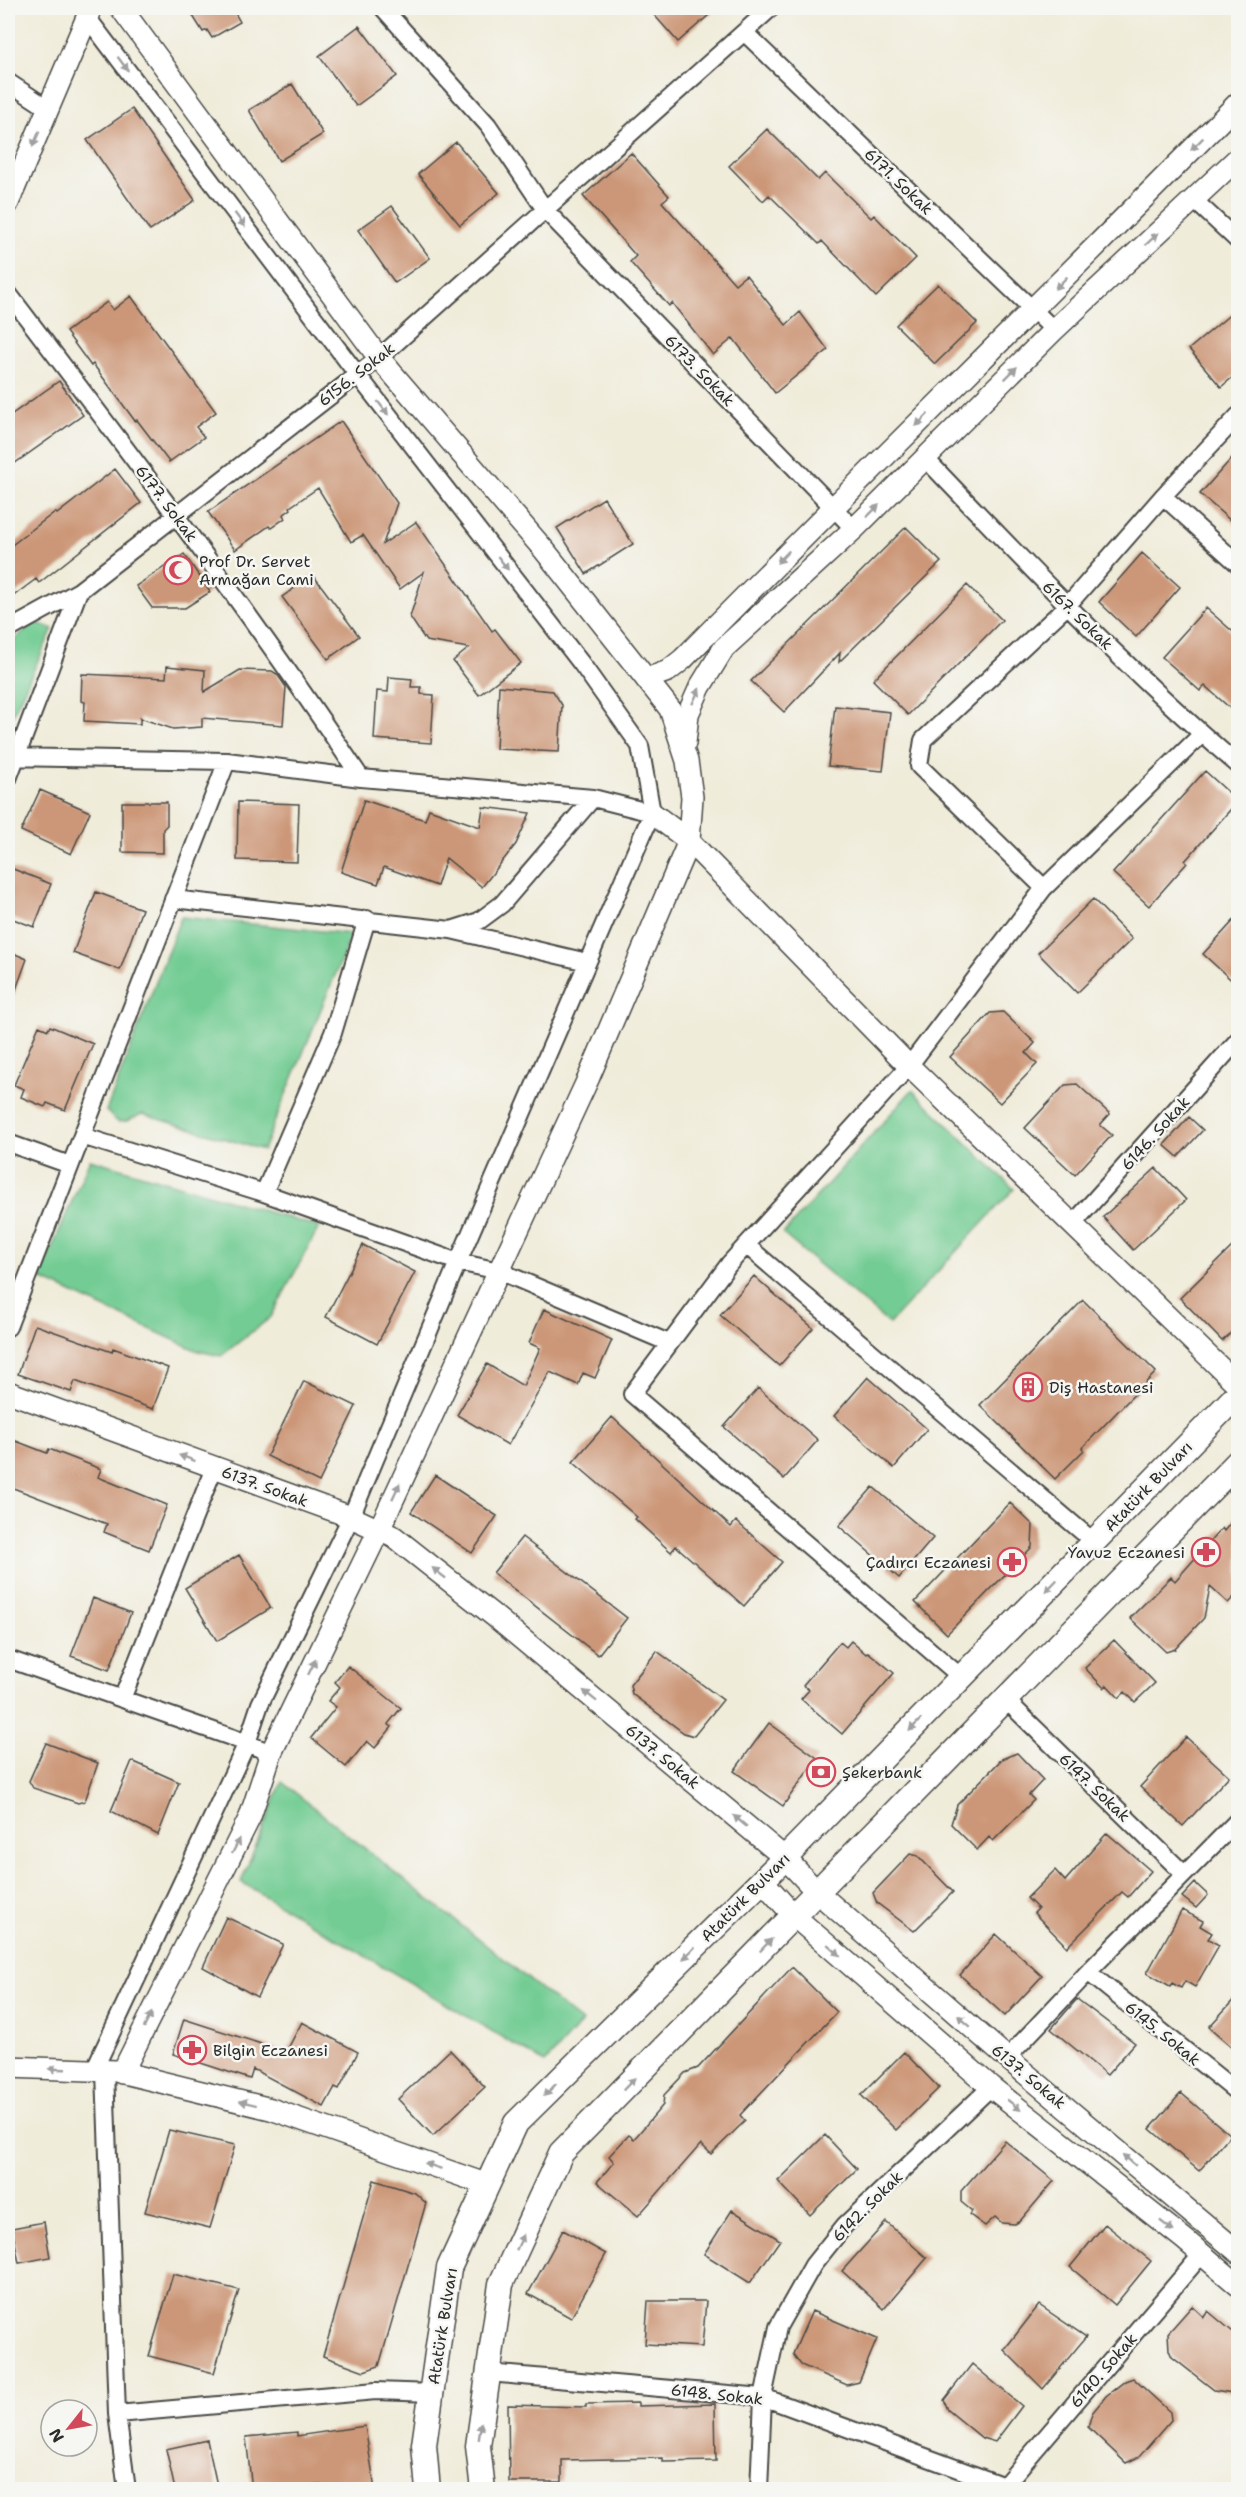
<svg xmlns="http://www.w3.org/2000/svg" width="1246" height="2497" font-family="'Shantell Sans',sans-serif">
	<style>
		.green { fill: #72cc93; stroke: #4e7c5f; stroke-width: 1.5 }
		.building { fill: #cc9778 }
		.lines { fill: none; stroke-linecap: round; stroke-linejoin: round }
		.minor-casing { stroke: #494845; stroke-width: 20 }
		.tertiary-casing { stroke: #494845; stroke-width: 24 }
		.secondary-casing { stroke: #494845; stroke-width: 27 }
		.minor { stroke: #fff; stroke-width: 16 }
		.tertiary { stroke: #fff; stroke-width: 21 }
		.secondary { stroke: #fff; stroke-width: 24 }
		.oneway { fill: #a0a0a0 }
		.labels { text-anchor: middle; stroke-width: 5; stroke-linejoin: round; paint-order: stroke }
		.street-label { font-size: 16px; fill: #2b2b2b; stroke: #f6f6f2 }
		.poi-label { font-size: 16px; fill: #2b2b2b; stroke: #f6f6f2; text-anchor: start }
	</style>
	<rect width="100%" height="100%" fill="#f6f6f2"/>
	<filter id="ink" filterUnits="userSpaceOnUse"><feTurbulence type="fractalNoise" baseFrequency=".0167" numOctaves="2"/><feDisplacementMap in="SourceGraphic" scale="12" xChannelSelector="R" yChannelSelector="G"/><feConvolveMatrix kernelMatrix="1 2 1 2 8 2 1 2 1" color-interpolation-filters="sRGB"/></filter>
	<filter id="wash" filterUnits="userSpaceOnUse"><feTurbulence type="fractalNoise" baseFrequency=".008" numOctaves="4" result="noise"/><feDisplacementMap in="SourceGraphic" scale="24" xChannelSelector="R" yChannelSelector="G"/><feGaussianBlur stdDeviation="1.35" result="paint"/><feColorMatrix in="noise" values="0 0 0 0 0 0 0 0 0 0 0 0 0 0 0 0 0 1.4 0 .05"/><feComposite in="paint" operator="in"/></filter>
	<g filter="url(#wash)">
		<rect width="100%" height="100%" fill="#f0ecda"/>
		<path class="green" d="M35,622L53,629L13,714L8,718V645Z
			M181,917L352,934L263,1150L142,1114L127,1121L118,1122L106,1111Z
			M912,1090L1014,1189L889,1324L783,1234Z
			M90,1159L319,1227L271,1317L221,1356L198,1351L39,1278Z
			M282,1782L582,2022L545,2063L241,1882Z"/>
		<g id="blocks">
			<path class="building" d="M188,8H232L240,22L212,38L207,30L203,32Z
				M648,8H717L678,42Z
				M359,26L397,76L356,106L319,56Z
				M292,84L323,134L279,161L249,110Z
				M132,109L195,200L150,231L87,140Z
				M767,129L818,180L825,173L871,218L874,215L916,258L876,297L822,241L819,244L769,195L763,201L729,166Z
				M456,142L499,193L460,225L418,174Z
				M631,153L669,196L662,202L735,284L746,275L786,325L800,312L828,350L775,393L733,338L713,355L672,303L669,306L630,262L636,256L583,196Z
				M392,206L430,258L395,283L358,230Z
				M938,284L977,323L935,364L896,325Z
				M131,296L216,412L196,427L204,437L169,462L137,420L135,421L93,364L91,366L66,332L107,302L113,310Z
				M1239,307V372L1221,387L1189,349Z
				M59,381L83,415L8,468V417Z
				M341,421L397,503L383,544L416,522L492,631L495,629L521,663L479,695L453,661L469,648L426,641L410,617L424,572L400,589L363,535L351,542L318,488L290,507L291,509L283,515L285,518L271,528L269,526L235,550L208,512Z
				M1239,450V528L1200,494Z
				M115,469L141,503L39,583L36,579L8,600V548L55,512L57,514Z
				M604,498L633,544L586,574L557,528Z
				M906,527L941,562L839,662L840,653L784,712L751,681Z
				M1142,553L1180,587L1136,637L1099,602Z
				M184,554L210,592L185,608H152L136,586Z
				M313,575L359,636L328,659L282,597Z
				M967,585L1002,620L908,715L873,680Z
				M1206,608L1239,637V716L1205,686L1200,691L1162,657Z
				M167,666L205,670L204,692L240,670L272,671L277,674L286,687L283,725L202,718V727L173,729L140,718V724L84,721L85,702L81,701L82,674L166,678Z
				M389,677L412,679L411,687H421V694L434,695L431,743L374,739L377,691L388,692Z
				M499,686L553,691L562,705L559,752L496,749Z
				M835,706L890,712L883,771L828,766Z
				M1205,771L1238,801L1185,861L1187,863L1149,906L1113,873Z
				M40,790L90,812L71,854L21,831Z
				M364,800L425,820L429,809L480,827L483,807L530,813L516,844L482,887L446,858L437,886L384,867L378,884L341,872Z
				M122,802H167V825L163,829V853L122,852Z
				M238,802L299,804L297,862L237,860Z
				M8,867L51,884L34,927L8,917Z
				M96,892L142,909L120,970L73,953Z
				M1093,899L1132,939L1077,993L1038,953Z
				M1239,915V987L1203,954Z
				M8,951L27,959L10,1006H8Z
				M1003,1012L1035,1043L1026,1053L1037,1064L1000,1103L950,1057L990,1013Z
				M39,1026L48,1030L50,1026L93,1044L65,1110L47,1103L45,1107L21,1097L24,1089L14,1085Z
				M1077,1084L1110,1114L1100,1125L1112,1135L1075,1175L1025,1128L1065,1085Z
				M1189,1117L1203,1130L1178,1157L1164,1145Z
				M1156,1168L1186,1200L1133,1250L1103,1217Z
				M1239,1240V1326L1222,1341L1180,1298Z
				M363,1245L415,1272L377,1344L326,1317Z
				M754,1276L813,1328L779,1366L720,1315Z
				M1083,1300L1156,1372L1082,1448L1084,1450L1055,1479L980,1405Z
				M544,1309L612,1340L595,1378L583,1373L578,1385L550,1372L508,1445L457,1415L487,1364L523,1386L540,1348L529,1343Z
				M35,1325L112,1352L113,1348L168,1368L153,1409L75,1381L71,1392L18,1374Z
				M868,1377L927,1429L894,1468L834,1416Z
				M304,1381L356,1406L319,1482L267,1456Z
				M758,1388L818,1440L784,1479L724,1427Z
				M612,1417L731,1527L736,1521L782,1562L744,1606L676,1546L671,1552L660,1542L635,1519L637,1517L573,1462Z
				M8,1438L47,1453L49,1449L101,1469L98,1477L167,1505L149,1550L104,1532L107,1524L8,1486Z
				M435,1475L497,1516L472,1553L411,1512Z
				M873,1487L933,1538L899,1578L839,1526Z
				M1010,1503L1033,1525L1032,1547L947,1634L915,1602Z
				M1239,1513V1592L1228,1603L1210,1587L1204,1618L1175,1649L1166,1652L1130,1618L1171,1577L1175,1581L1222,1528L1224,1531Z
				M522,1537L627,1618L598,1655L493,1573Z
				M239,1555L271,1608L217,1641L185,1588Z
				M93,1598L131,1613L109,1670L71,1656Z
				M1114,1640L1155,1683L1135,1702L1125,1692L1119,1698L1107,1685L1104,1688L1085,1668Z
				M851,1641L866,1654L868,1652L894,1673L842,1734L801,1699L809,1690L803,1685L840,1642L846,1647Z
				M657,1651L723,1700L694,1736L684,1733L632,1694L630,1685Z
				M348,1666L401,1708L388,1724L392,1727L375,1748L367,1741L346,1767L311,1738L336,1707L328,1701L340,1687L335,1682Z
				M769,1723L817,1758L783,1806L734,1771Z
				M1186,1737L1229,1776L1183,1826L1140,1787Z
				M46,1743L98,1763L85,1801L78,1803L33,1788L29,1781Z
				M1017,1753L1043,1780L1029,1795L1034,1800L993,1841L989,1837L977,1850L951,1824L957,1805L1002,1759Z
				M132,1761L179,1782L158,1835L111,1811Z
				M1107,1833L1151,1871L1128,1897L1122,1892L1067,1947L1034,1913L1038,1909L1027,1898L1055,1870L1065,1881Z
				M910,1854L918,1856L953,1892L914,1931L877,1903L873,1893Z
				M1195,1883L1208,1895L1196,1908L1182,1897Z
				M1182,1910L1203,1921L1200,1926L1212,1933L1208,1939L1219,1945L1195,1987L1185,1981L1181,1988L1172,1983L1170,1986L1147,1973Z
				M226,1917L283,1944L257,1997L203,1967Z
				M996,1934L1042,1976L1005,2016L960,1975Z
				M792,1967L837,2012L740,2115L745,2121L711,2154L701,2144L638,2216L597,2182L614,2162L609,2156L629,2135L634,2139L663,2105L664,2095L685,2073L698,2068Z
				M1239,1994V2053L1209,2027Z
				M1077,1999L1135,2043L1107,2075L1051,2029Z
				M184,2019L286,2052L302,2022L358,2052L339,2089L335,2087L324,2107L253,2069L250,2079L173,2054Z
				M450,2050L485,2087L433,2136L398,2099Z
				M904,2052L939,2088L896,2130L861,2095Z
				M1181,2093L1230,2135L1199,2171L1150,2129Z
				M169,2130L235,2145L210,2228L145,2212Z
				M825,2135L857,2169L810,2215L778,2181Z
				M1005,2141L1054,2181L1020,2221L1015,2224L1002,2223L995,2217L985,2226L970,2215L972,2211L961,2202V2191Z
				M374,2180L415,2193L426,2203L379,2366L364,2371L323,2356Z
				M732,2210L780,2240L750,2283L704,2254Z
				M44,2222L50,2257L19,2263L12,2228Z
				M886,2222L927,2258L884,2309L842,2271Z
				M1105,2224L1151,2261L1115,2305L1070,2267Z
				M563,2230L606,2254L571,2318L528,2294Z
				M173,2274L239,2290L214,2373L149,2356Z
				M648,2301H706L702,2347L645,2344Z
				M1039,2305L1086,2337L1043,2389L1004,2350Z
				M1192,2306L1204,2317L1208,2311L1239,2337V2394L1214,2390L1172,2357L1169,2350L1168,2333Z
				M812,2311L877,2339L859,2382L847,2385L801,2365L793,2354Z
				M972,2364L1022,2406L995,2442L982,2438L948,2410L944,2400Z
				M1133,2378L1170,2412L1171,2420L1139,2457L1126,2463L1088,2427L1092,2413L1106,2396L1125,2381Z
				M638,2403V2406L715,2404L716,2461L663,2462V2458L562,2460V2482H509L508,2405L586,2407V2404Z
				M365,2426L375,2490H321V2485L252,2490L246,2437L297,2432V2436Z
				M207,2440L218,2490H175L166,2449Z"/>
		</g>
	</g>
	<g filter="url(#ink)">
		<use href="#blocks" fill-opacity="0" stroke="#494845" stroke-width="1.5"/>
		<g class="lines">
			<g class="minor-casing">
				<path id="minor" d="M383,8L488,125L546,211L854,529
					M87,17L357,374L581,663L640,746L652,813L458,1262L351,1517L260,1704L247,1743L94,2070
					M744,32L1054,330
					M8,82L49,109
					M1194,200L1238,241
					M8,293C129,452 250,611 361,778
					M925,458C1026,564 1127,670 1238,765
					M1163,496L1238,564
					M8,630L79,591
					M8,757L227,761L361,778L593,798L652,813
					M8,779L79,591L379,358L771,8
					M1044,888L919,766L923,740L1067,606L1163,496L1238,416
					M173,899L451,930L479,921L502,904L593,798
					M451,930L587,962
					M82,1136L264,1193L458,1262L499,1271L669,1343
					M8,1143L70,1165
					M264,1193L333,1033L367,919
					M1072,1225L1238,1040
					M746,1245L1094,1542
					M8,1327L227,761
					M8,1659L231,1737L271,1753
					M961,1677L632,1394L729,1264L909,1066L1044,888L1202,734
					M122,1699L214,1468
					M1006,1700L1184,1874
					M1088,1972L1238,2093
					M1007,2058L1088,1972L1238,1820
					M105,2071L117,2414
					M488,2373L763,2397L1004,2486
					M1004,2486L1202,2254
					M127,2490L117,2414L376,2391L432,2393
					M759,2490L763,2397L778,2327L813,2265L845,2225L991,2087"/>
			</g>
			<g class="tertiary-casing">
				<path id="tertiary" d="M121,8L379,358L545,551L670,709L687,761L692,797L689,841L589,1077L379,1530L271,1753L250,1817L122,2073
					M8,203L91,8
					M646,679L668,671L683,659C867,472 1055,289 1238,103
					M685,743L688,714L700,687L724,648L854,529L1054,330L1238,158
					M652,813L689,841L909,1066L1238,1385
					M8,1392L351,1517L394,1537L493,1615L785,1858L817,1892L1007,2058L1238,2252
					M762,1880L794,1916L991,2087L1184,2239L1238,2285
					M8,2067L116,2071L271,2109L488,2185"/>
			</g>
			<g class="secondary-casing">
				<path id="secondary" d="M428,2490L424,2445L449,2268L516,2123L785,1858L1238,1394
					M483,2490L478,2446L501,2284L561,2153L1238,1462"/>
			</g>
			<use href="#minor" class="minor"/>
			<use href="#tertiary" class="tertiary"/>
			<use href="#secondary" class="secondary"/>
		</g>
		<defs><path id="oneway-solid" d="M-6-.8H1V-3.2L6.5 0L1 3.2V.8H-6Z" transform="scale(1.5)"/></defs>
		<g class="oneway">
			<use href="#oneway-solid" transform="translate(123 64) rotate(53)"/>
			<use href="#oneway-solid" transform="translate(36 139) rotate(114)"/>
			<use href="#oneway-solid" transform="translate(1197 144) rotate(135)"/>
			<use href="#oneway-solid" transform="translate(240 220) rotate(53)"/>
			<use href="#oneway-solid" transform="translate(1152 239) rotate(-43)"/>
			<use href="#oneway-solid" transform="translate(1061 283) rotate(135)"/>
			<use href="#oneway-solid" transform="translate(1011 373) rotate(-45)"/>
			<use href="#oneway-solid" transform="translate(383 408) rotate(52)"/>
			<use href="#oneway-solid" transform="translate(922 420) rotate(135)"/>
			<use href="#oneway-solid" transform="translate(873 511) rotate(-45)"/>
			<use href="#oneway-solid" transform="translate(783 557) rotate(134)"/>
			<use href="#oneway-solid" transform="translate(503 563) rotate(52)"/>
			<use href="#oneway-solid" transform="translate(696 696) rotate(-65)"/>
			<use href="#oneway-solid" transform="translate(187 1458) rotate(-160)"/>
			<use href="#oneway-solid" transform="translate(396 1491) rotate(-65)"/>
			<use href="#oneway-solid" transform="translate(439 1573) rotate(-142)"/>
			<use href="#oneway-solid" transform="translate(1051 1586) rotate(134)"/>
			<use href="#oneway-solid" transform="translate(312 1667) rotate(-64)"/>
			<use href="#oneway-solid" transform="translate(590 1696) rotate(-141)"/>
			<use href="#oneway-solid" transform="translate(915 1725) rotate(134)"/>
			<use href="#oneway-solid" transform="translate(740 1821) rotate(-140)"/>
			<use href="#oneway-solid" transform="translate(236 1846) rotate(-63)"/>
			<use href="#oneway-solid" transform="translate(766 1945) rotate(-46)"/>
			<use href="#oneway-solid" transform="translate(834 1950) rotate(41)"/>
			<use href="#oneway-solid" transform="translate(689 1953) rotate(135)"/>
			<use href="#oneway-solid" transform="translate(148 2020) rotate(-63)"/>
			<use href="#oneway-solid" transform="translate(964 2021) rotate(-139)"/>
			<use href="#oneway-solid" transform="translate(57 2069) rotate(-178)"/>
			<use href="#oneway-solid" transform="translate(629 2084) rotate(-46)"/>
			<use href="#oneway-solid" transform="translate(550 2090) rotate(135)"/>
			<use href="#oneway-solid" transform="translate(248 2103) rotate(-166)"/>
			<use href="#oneway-solid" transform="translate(1014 2105) rotate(38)"/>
			<use href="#oneway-solid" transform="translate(1129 2160) rotate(-140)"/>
			<use href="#oneway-solid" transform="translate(433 2166) rotate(-161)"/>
			<use href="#oneway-solid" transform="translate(1167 2226) rotate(38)"/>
			<use href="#oneway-solid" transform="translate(520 2242) rotate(-65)"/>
			<use href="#oneway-solid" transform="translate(480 2431) rotate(-82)"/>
		</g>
	</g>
	<defs>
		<g id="mosque-ring" transform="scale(1.5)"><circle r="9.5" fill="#f6f6f2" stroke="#d1495b" stroke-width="1.5"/><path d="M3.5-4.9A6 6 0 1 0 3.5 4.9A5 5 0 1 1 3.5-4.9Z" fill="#d1495b"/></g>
		<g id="building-ring" transform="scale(1.5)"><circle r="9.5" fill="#f6f6f2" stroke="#d1495b" stroke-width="1.5"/><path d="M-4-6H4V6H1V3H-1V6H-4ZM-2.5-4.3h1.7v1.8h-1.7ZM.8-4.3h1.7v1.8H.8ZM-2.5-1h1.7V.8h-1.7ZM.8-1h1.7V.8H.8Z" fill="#d1495b"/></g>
		<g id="pharmacy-ring" transform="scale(1.5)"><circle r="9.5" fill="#f6f6f2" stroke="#d1495b" stroke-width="1.5"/><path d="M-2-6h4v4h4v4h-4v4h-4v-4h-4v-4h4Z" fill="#d1495b"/></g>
		<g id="bank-ring" transform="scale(1.5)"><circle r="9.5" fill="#f6f6f2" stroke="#d1495b" stroke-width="1.5"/><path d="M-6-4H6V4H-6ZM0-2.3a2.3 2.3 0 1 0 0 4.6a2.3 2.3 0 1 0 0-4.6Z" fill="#d1495b"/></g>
	</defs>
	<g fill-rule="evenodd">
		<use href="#mosque-ring" x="178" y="570"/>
		<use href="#building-ring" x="1028" y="1387"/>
		<use href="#pharmacy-ring" x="1206" y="1552"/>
		<use href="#pharmacy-ring" x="1012" y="1562"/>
		<use href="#bank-ring" x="821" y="1772"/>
		<use href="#pharmacy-ring" x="192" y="2050"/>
	</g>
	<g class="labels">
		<g class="street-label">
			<text transform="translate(899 181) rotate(44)" y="6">6171. Sokak</text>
			<text transform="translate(700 370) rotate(46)" y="6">6173. Sokak</text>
			<text transform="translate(356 374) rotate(-38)" y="6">6156. Sokak</text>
			<text transform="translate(167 503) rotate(53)" y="6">6177. Sokak</text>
			<text transform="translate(1078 615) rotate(44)" y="6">6167. Sokak</text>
			<text transform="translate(1155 1133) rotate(-48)" y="6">6146. Sokak</text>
			<text transform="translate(265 1486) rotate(20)" y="6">6137. Sokak</text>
			<text transform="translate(1148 1486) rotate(-46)" y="6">Atatürk Bulvarı</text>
			<text transform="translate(663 1756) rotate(40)" y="6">6137. Sokak</text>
			<text transform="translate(1095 1787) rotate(44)" y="6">6147. Sokak</text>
			<text transform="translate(745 1897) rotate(-45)" y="6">Atatürk Bulvarı</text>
			<text transform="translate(1163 2033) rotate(39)" y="6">6145. Sokak</text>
			<text transform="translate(1029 2076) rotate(40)" y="6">6137. Sokak</text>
			<text transform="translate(867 2206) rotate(-45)" y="6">6142. Sokak</text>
			<text transform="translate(442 2326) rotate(-81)" y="6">Atatürk Bulvarı</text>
			<text transform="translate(1103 2370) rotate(-49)" y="6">6140. Sokak</text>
			<text transform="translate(717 2394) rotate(6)" y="6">6148. Sokak</text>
		</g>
		<g class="poi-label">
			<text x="199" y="567">Prof Dr. Servet<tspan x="199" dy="18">Armağan Cami</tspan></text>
			<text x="1049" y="1393">Diş Hastanesi</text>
			<text x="1185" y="1558" text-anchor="end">Yavuz Eczanesi</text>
			<text x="991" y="1568" text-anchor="end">Çadırcı Eczanesi</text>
			<text x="842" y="1778">Şekerbank</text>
			<text x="213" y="2056">Bilgin Eczanesi</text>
		</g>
	</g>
	<rect width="1246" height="2497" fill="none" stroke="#f6f6f2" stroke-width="30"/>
	<g transform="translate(69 2428) rotate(239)"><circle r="28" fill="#f6f6f2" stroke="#a5a5a2" stroke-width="1.5"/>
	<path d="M0-4.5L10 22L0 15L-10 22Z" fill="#d1495b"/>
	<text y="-9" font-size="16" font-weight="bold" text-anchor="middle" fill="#2b2b2b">N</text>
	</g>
</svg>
